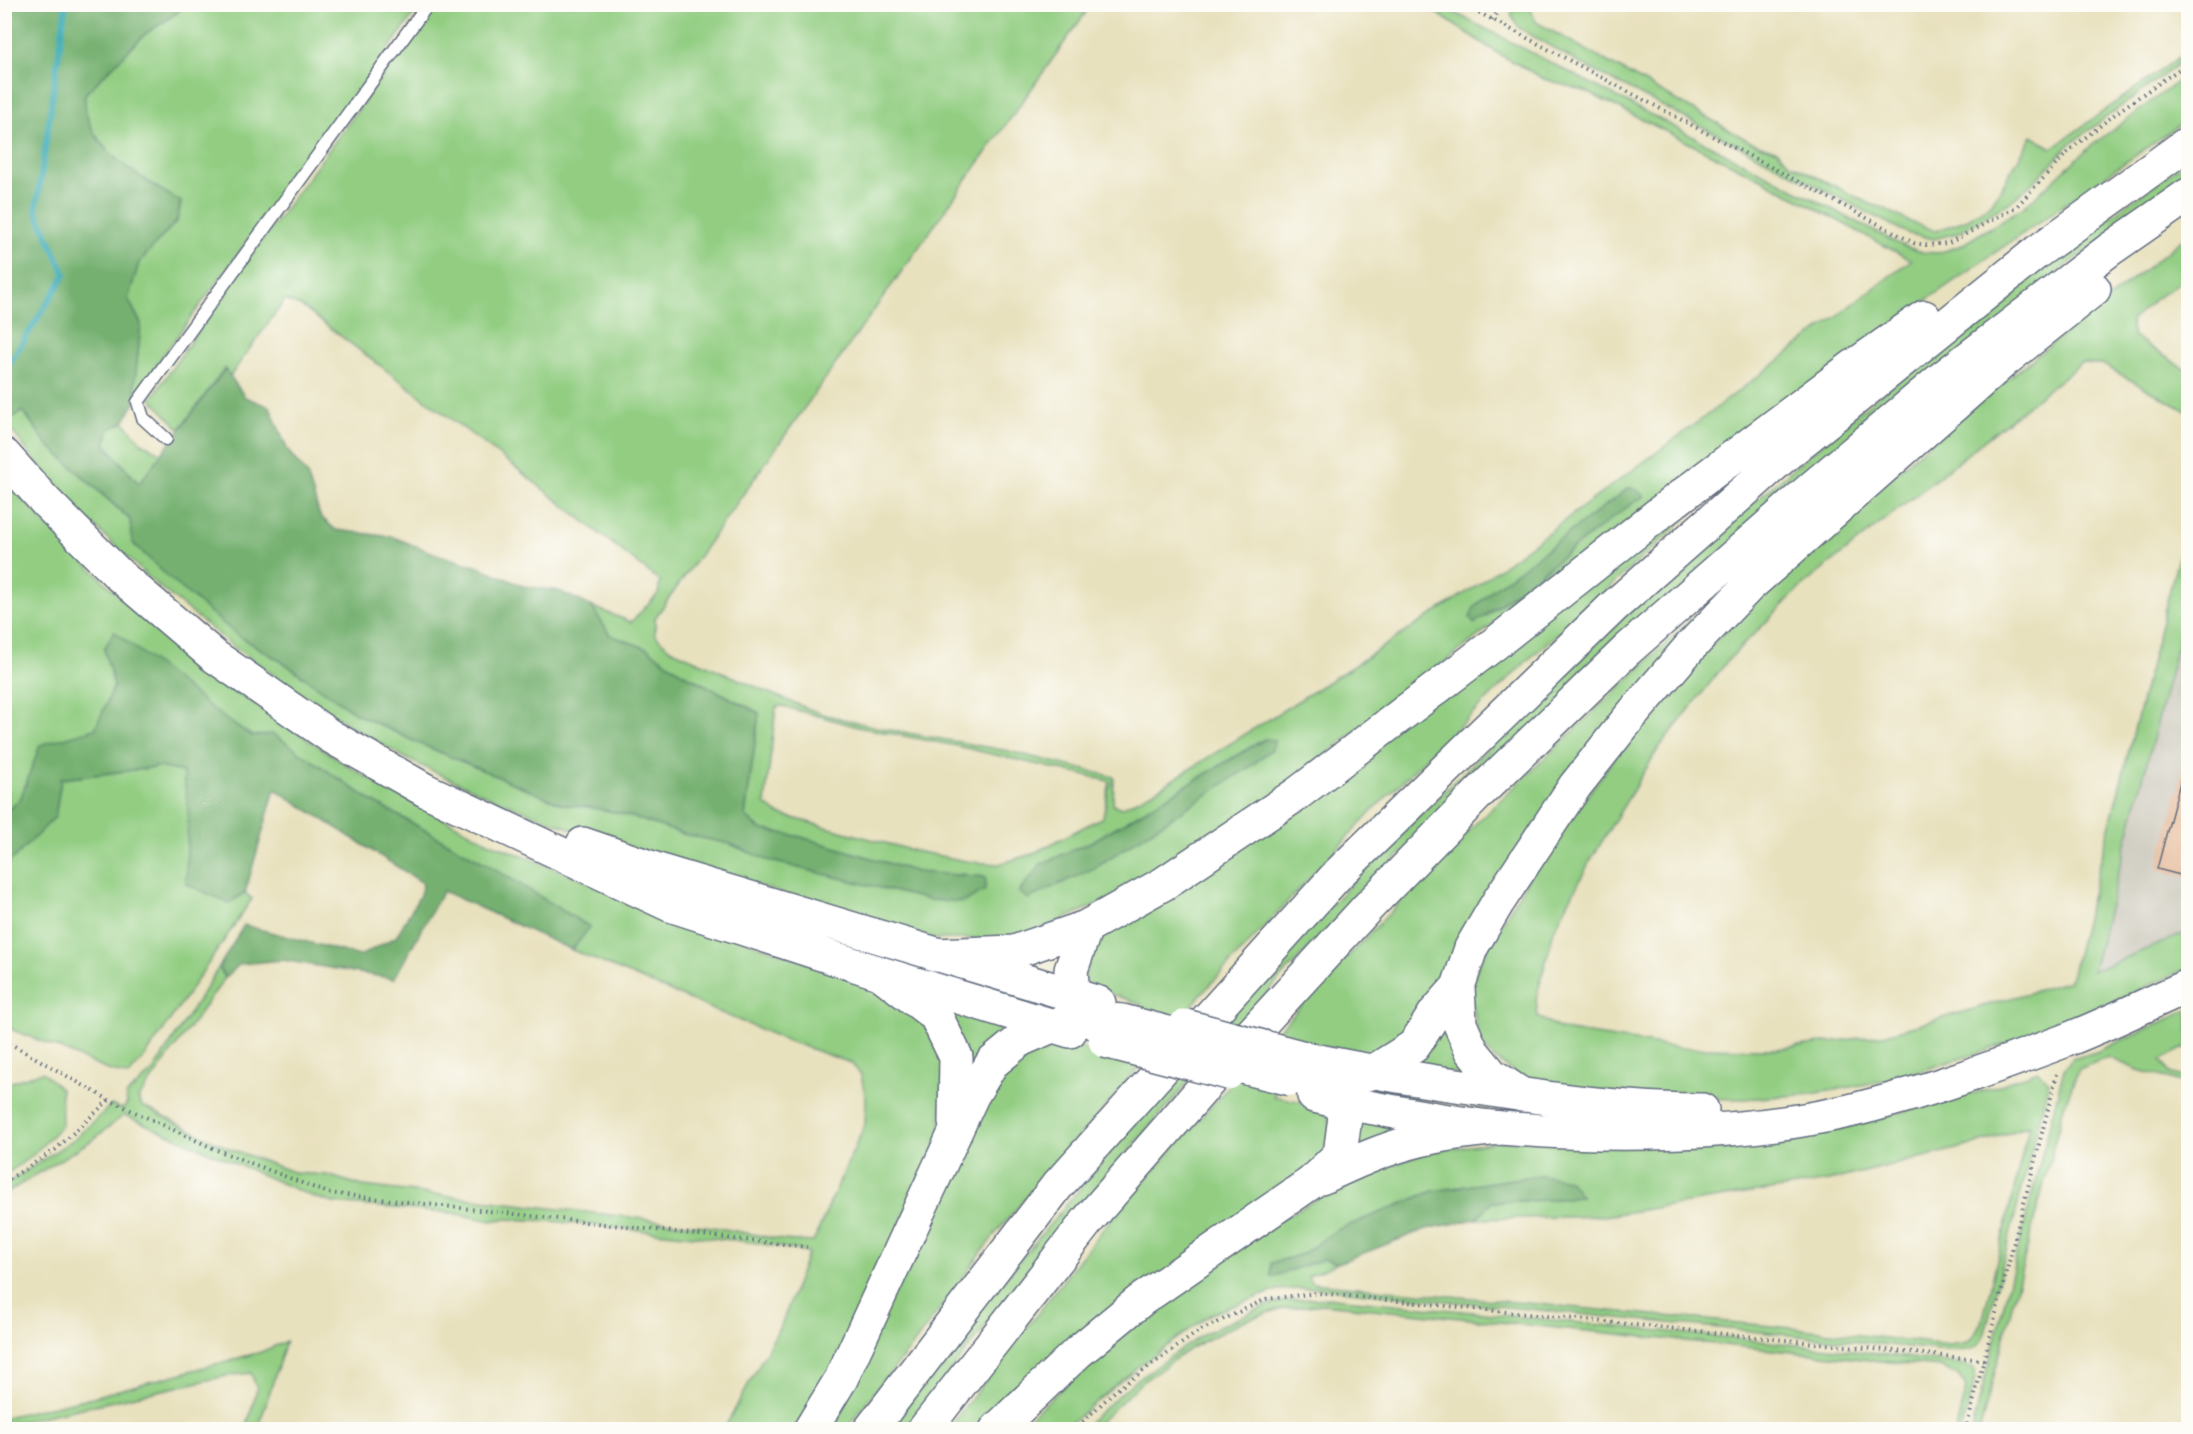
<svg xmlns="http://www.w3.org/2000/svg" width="2193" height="1434" font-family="Itim,sans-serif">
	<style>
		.industrial { fill: #c8c4b8 }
		.green { fill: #92cd82; stroke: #567e70; stroke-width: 1.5; fill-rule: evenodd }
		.forest { fill: #75b070; stroke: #487067; stroke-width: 1.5 }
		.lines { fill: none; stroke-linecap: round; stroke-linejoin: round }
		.stream { stroke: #3aabb6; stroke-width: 6 }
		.building { fill: #e1af8a }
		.lane-casing { stroke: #636d80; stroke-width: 15 }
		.secondary-casing { stroke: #636d80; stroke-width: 36 }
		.highway-casing { stroke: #636d80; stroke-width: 36 }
		.path { stroke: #636d80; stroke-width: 4; stroke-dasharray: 1.5 4.5; stroke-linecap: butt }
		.lane { stroke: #fff; stroke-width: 12 }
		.secondary { stroke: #fff; stroke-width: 33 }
		.highway { stroke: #fff; stroke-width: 33 }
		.secondary-bridge-casing { stroke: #636d80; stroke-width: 36; stroke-linecap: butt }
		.highway-bridge-casing { stroke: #636d80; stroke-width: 36; stroke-linecap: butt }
		.secondary-bridge { stroke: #fff; stroke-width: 33 }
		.highway-bridge { stroke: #fff; stroke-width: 33 }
	</style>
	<rect width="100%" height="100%" fill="#fdfcf7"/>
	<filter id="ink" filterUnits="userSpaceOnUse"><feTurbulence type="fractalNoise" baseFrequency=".0167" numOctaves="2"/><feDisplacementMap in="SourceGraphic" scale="12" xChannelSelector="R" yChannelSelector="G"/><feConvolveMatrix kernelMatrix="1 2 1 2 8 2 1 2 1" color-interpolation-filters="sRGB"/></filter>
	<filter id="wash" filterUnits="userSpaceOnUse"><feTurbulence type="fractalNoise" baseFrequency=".008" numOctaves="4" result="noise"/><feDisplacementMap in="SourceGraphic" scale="24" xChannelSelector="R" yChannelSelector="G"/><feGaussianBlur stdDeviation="1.35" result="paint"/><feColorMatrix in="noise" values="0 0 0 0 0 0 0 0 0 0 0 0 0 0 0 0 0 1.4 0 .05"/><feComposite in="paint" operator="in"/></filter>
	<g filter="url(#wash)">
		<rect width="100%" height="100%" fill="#e8e1be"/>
		<path class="industrial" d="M2188,604V932L2093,972L2155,735Z"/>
		<path class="green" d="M185,5H421L156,365L135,402V380L141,324L128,299L139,262L177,221L181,203C145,179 98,158 86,113C85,107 85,100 85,94L145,34L177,13Z
			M435,5H1091L655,618V635L670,649L779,697L822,714L880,728L1008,751L1114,777L1113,804L1121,808L1155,791L1355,665L1473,588L1699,421L1911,260L1763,180L1585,91L1544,79L1499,54L1424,5H1440L1899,244L1921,252L1938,253L1960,246L2024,207L2091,146L2188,74V119L1889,326L1571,564L1271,797L1132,889L1018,939H936L584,834L487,796L407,759L321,708L234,647L156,584L90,522L44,472L5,422L23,411L47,444L130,520L132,543L237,635L284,663L357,714L416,742L562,804L589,807L623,814L683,834L730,844L767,860L929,900L964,874L947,876L917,872L801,837L760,829L745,816L759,713L682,673L648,649L610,635L591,606L631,622L658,594L660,581L511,464L302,307L285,300L230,376L224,369L180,429L151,399L233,280ZM1629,488L1643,496L1620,512L1485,617L1474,608L1492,590ZM782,706L862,728L957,746L1105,780L1110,782L1103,817L1032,854L999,864L971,862L915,851L778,814L765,804L776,707ZM1264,739L1272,749L1251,766L1094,868L1019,892L1041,864L1093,841Z
			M1515,5H1529L1536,22L1751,142L1778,151L1789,163L1868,203L1883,208L1908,221L1936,231L1968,219L1992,203L2032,136L2052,148L2188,51V57L2070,144L2034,182L2009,203L1957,233L1934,239L1909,234L1579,63L1519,28L1511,15Z
			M2188,160V177L2055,274L1392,862L1282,976L1143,1134L1007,1298L906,1429L888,1430L996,1289L1133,1125L1272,966L1382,852L1614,626L1745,510L1877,397L2047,263Z
			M2188,235V276L2153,301L2131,321L2133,336L2188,371V412L2102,364L2081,363L1801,587L1729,659L1658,749L1590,861L1554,930L1536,999L1538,1017L1563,1030L1681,1048L1777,1049L1883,1035L2070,981L2188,519V604L2093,971L2188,932V968L2080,1017L1988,1050L1895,1079L1812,1094L1745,1099L1657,1098L1542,1085L1517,1075L1494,1058L1479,1040L1470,990L1479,963L1533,870L1616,756L1693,665L1778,577L1951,424Z
			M124,422L142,443L162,454L139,484L105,444L110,429Z
			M5,479L50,529L144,620L278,720L361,774L488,842L685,920L894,992L923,1023L944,1060L940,1136L841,1351L795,1429H724L783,1321L808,1252L751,1242L551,1221L504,1219L491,1221L453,1213L333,1203L311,1196L124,1115L94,1139L5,1194V1185L77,1137L111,1105L123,1109L127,1103L126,1095L153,1071L219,967L225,978L138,1099L142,1106L228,1148L296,1173L327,1175L363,1186L713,1227L783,1240L813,1242L865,1124L866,1099L861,1075L851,1063L783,1039L572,950L589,927L490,866L372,801L273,734L252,737L104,649L114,686L95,729L41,745L20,800L5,812Z
			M1698,498L1702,504L1528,660L1376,807L1208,987L995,1234L913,1345L845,1429L824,1430L982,1104C997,1085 1013,1058 1035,1046C1052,1036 1093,1051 1112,1056L1141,1004L1090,987L1084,979L1095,939Z
			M1691,619L1695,624L1413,1028L1378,1060L1305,1041L1273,1096L1326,1107C1336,1130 1328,1145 1317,1165L995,1414L980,1429L947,1430L1118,1210L1306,1000L1468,831Z
			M158,767L183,772L188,807L228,903L245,893L252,899L147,1054L128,1076L105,1069L56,1047L5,1027L4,867L55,817L61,779Z
			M943,1006L1010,1028L972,1071Z
			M2188,1010V1046L2161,1060L2169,1073L2188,1078V1084L2138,1070L2108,1057L2079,1069L2064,1106L1980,1429H1972L2064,1069L2072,1059L2096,1052Z
			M1446,1021L1475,1077L1408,1066Z
			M2038,1071L2049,1082L1985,1333C1976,1353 1970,1350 1950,1351L1318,1288L1277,1290L1211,1314L1135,1369L1064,1429L1015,1430L1115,1341L1233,1246L1350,1181L1428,1152L1503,1141L1836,1130L1992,1088ZM2029,1126L1982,1323L1968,1342L1950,1345L1792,1328L1312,1283L1308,1276L1338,1263L1324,1259L1271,1277V1263L1303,1254L1335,1231L1433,1191L1540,1175L1581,1196L1549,1200L1491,1202L1476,1219L1604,1216L1828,1181L1976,1144Z
			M42,1072L61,1089L62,1125L33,1155L5,1175V1084Z
			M1359,1117L1422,1128L1355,1149Z
			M1334,1298L1848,1350L1961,1364L1973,1368L1976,1378L1962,1429H1956L1966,1387L1958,1375L1940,1367L1323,1304L1280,1309L1243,1321L1191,1348L1141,1383L1092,1429H1081L1136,1380L1204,1334L1264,1306L1291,1300Z
			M286,1341L258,1429H246L257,1389L251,1373L226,1376L5,1425V1417L85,1399L261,1352Z"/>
		<path class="forest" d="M5,5H185L177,13L145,34L85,94C85,100 85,107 86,113C98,158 145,179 181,202L177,220L139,263L128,299L141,324L135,380V402L124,422L110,429L105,444L139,484L225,369L245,397L270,407L288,451L307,474L320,516L336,530L393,537L436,554L482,568L523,586L559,591L591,606L610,635L648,649L682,673L759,713L745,816L760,829L801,837L917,872L986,877L985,890L964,902L929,900L767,860L730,844L684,834L623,814L589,807L562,804L416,742L357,714L284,663L237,635L168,577L132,542L130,519L47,444L23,411L5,422L4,55L7,52L4,50Z
			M1629,488L1635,489L1644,496L1620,512L1474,624L1470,618L1474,608L1492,590Z
			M114,631L227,720L252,736L273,734L372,801L490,866L590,927L572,950L443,891L394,979L283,960L240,964L225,978L219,967L244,925L360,956L396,937L420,895L423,883L275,789L245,893L229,903L186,884L188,807L183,772L158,767L61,779L55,817L5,867V812L20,800L40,745L95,729L114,686L104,649Z
			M1265,739L1275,740L1272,749L1251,766L1094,868L1028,899L1019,892L1041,864L1093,841Z
			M1540,1175L1569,1180L1581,1196L1549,1200L1491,1202L1476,1219L1426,1229L1338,1263L1324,1259L1271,1277V1263L1303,1254L1335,1231L1433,1191Z"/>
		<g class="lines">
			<path class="stream" d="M9,364L65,275L36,210L66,4"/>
		</g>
		<g id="blocks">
			<path class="building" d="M2183,771H2188V877L2157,869Z"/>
		</g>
	</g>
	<g filter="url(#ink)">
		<use href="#blocks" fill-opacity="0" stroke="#636d80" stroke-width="1.5"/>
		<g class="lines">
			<g class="lane-casing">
				<path id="lane" d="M166,439L143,418L138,402L428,4"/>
			</g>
			<g class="secondary-casing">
				<path id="secondary" d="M4,455L45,501L119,575L214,656L330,736L425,790L670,905L880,973L1070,1031
					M583,844L667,873L1099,1003
					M1308,1059C1366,1071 1425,1081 1484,1089C1556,1100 1629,1110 1702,1110
					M1314,1096L1340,1102C1393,1111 1447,1123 1501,1128C1611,1137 1741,1136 1849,1111C1921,1094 1995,1067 2064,1041C2106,1025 2147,1004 2188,986"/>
			</g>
			<g class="highway-casing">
				<path id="highway" d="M1086,927L1071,970L1073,996L1082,1016L1101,1026
					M935,955L1014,952L1086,927L1163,884L1297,794L1497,642L1676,500L1854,366L1924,317
					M880,973L936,1016L956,1057L955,1122
					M1307,1081L1322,1083L1371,1073L1414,1046L1435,1013L1458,987
					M1522,1095L1492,1075L1472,1051L1460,1024L1458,987L1471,948L1498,902L1575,786L1629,718L1691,646L1748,587L2005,360L2094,289
					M1321,1178C1351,1164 1381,1150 1412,1142C1441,1134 1470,1131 1499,1128
					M810,1430L841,1379L972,1096L992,1063L1020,1040L1052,1026L1082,1016L1122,1021
					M870,1430L1057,1186L1339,873L1613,607L1784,456L2037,252L2188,143
					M924,1430L1089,1219L1232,1055L1368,907L1480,792L1627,650L1814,486L1942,378L2109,250L2188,195
					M996,1430L1078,1352L1141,1300L1312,1182L1340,1154L1345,1117L1340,1102L1322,1083L1300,1070"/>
			</g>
			<path class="path" d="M1463,4L1914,243L1926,245L1949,243L2016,207L2071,149L2120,110L2188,63
				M1492,20L1503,4
				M4,1040L109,1100L217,1150L328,1193L807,1247
				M4,1182L55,1150L109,1100
				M1074,1430L1115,1391L1199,1331L1266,1299L1318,1293L1984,1360
				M1966,1430L2058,1070"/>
			<use href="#lane" class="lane"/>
			<use href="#secondary" class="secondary"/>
			<use href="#highway" class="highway"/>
			<g class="secondary-bridge-casing">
				<path id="secondary-bridge" d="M1185,1026L1308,1059
					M1105,1041L1228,1073"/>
			</g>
			<g class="highway-bridge-casing">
				<path id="highway-bridge" d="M1122,1021L1183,1037L1213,1034
					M1201,1066L1222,1062L1291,1079"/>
			</g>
			<use href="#secondary-bridge" class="secondary-bridge"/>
			<use href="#highway-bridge" class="highway-bridge"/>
		</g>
	</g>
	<rect width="2193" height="1434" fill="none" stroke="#fdfcf7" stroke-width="24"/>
</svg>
